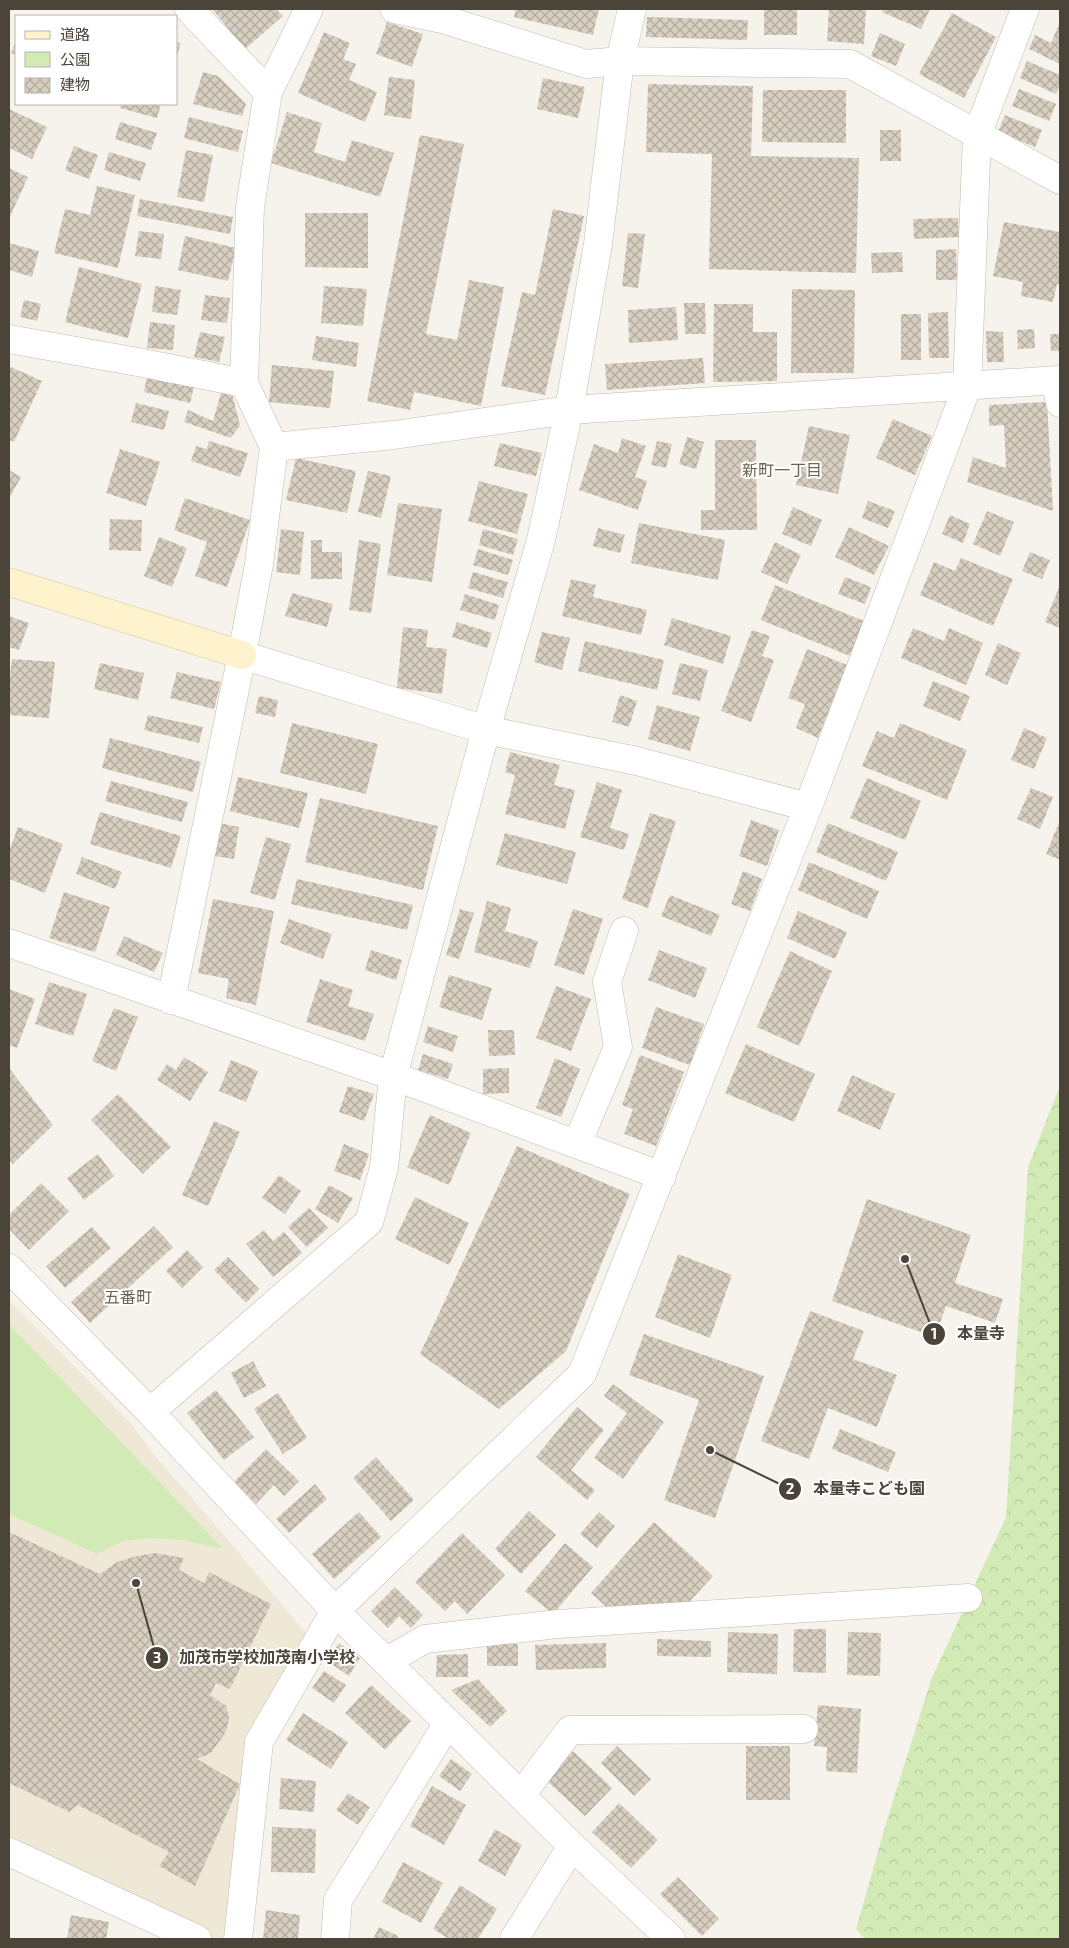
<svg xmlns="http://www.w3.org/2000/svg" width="1069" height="1948" font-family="'Exo 2','Noto Sans JP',sans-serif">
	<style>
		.education { fill: #efe8d6 }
		.forest { fill: url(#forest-crowns) }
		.park { fill: #d2eab5 }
		.building { fill: url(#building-cross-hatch) }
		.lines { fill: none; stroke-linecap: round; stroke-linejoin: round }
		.street-casing { stroke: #c2bbae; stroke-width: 29 }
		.secondary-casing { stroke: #d6c79b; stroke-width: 29 }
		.street { stroke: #fff; stroke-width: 28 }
		.secondary { stroke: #fff3cd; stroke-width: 28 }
		.labels { text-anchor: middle; stroke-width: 4; stroke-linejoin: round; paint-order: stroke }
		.neighbourhood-label { font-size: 16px; fill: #6e6250; stroke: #fff }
		.leader { fill: none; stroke: #4b4439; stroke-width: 2 }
		.callout-dot { fill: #4b4439; stroke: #fff; stroke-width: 2 }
		.mark-label { font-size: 15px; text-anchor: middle; font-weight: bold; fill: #fff }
		.callout-label { font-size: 16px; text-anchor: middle; font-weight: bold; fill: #4b4439; stroke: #fff; stroke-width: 4; stroke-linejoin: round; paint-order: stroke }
	</style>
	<defs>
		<pattern id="forest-crowns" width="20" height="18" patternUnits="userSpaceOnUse" patternTransform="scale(1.25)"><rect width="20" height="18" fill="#d2eab5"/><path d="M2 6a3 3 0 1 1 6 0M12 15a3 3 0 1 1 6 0" fill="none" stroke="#b6ca9c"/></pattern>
		<pattern id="building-cross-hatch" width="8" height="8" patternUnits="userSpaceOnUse" patternTransform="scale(1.25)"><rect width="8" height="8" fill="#d8cfc1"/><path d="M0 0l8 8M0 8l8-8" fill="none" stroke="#b1aa9e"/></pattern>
	</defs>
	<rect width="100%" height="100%" fill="#f6f3ec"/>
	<path class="education" d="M9,1300L132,1425L155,1456L211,1520L317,1646L268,1723L225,1939H197L9,1860Z"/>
	<path class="forest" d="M1060,1086V1939H865L856,1929L887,1820L931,1680L1006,1517L1028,1167Z"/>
	<path class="park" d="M9,1324L223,1549L183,1540L153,1538L123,1541L97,1554L9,1514Z"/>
	<path class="building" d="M212,9H276L283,16L245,49Z
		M516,9H599L593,35L514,17Z
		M764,9H797V35H764Z
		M829,9H866L864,44L827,41Z
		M884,9H930L921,29L882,12Z
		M952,13L996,37L964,98L919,74Z
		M647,17L748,20L747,40L646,37Z
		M387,22L423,34L412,67L376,54Z
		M1060,22V64L1029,49L1035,35L1051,43Z
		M324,32L350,43L343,59L356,64L349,80L377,92L365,122L298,93Z
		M880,33L905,44L896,66L871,56Z
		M16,41V55L11,53Z
		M176,42L181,43L177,56H176Z
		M1027,61L1060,75V85L1056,94L1020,78Z
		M203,72L218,76L246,104L242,116L193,104Z
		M389,77L415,80L411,119L384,115Z
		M543,78L585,87L578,118L537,109Z
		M648,84L753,86L751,156L859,158L856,273L709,269L712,154L646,152Z
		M1019,89L1056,104L1049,121L1012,106Z
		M763,90H846V143L762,142Z
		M121,104H161L157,118L120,108Z
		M9,109L47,127L32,159L9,148Z
		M287,112L322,123L314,152L345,162L352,140L394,153L380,197L271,163Z
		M1005,115L1042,130L1035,147L998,132Z
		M189,117L243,131L238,152L184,138Z
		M120,122L157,133L151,150L115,139Z
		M880,130H901V161H880Z
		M420,135L464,144L426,334L457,340L469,280L504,287L481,406L414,392L410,410L367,401Z
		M74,146L98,155L89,179L65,170Z
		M186,150L213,155L204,202L177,197Z
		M109,152L146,163L140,181L104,170Z
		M9,168L28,177L9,219Z
		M97,186L135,195L118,268L54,253L65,209L90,215Z
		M140,199L233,217L230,234L137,216Z
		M553,209L584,216L545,395L501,386L522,292L535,295Z
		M305,213H368V268L305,267Z
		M958,218L959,237L914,239L913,219Z
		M1004,222L1060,232V285L1057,284L1053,302L1021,296L1023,282L993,276Z
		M139,231L164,234L161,259L135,256Z
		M628,233L645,234L638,288L622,286Z
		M185,236L236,248L228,281L178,270Z
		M9,243L39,251L32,277L9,270Z
		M956,249L957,280H936V250Z
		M902,252L903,272L872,273L871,253Z
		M79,267L142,284L128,338L65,322Z
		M155,286L181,290L177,315L152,312Z
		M324,286L367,289L363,326L321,323Z
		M792,289L855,290L854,373H791Z
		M205,295L230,298L227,323L201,320Z
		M24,300L41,304L37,321L20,317Z
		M684,303H705L706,334H685Z
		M714,304H753V332H777V381L713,382Z
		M676,307L678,340L629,343L628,310Z
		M948,312L949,358H929L928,313Z
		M901,314H921V360H901Z
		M150,322L175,325L173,350L147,348Z
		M1034,329L1035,348L1018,349L1017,330Z
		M986,331L1003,332L1004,362H987Z
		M200,332L225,337L219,362L194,357Z
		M1050,334H1060V351H1051Z
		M316,336L359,343L356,367L312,360Z
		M703,358L705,383L607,390L605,364Z
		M272,365L334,371L330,408L269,402Z
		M11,367L42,381L14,442L9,440V372Z
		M147,377L194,387L190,403L144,392Z
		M221,393L232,394L240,425L231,438L184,422L188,410L213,421Z
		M1047,402L1053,511L967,482L973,457L1006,468L1004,425L989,426V405Z
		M136,403L169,411L164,430L131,422Z
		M893,419L932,436L915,475L876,458Z
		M809,426L850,435L838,494L796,485Z
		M687,437L704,442L696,469L679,464Z
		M622,438L646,446L635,477L647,481L638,510L579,490L594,444L618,453Z
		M715,440H756L757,530H701V510H715Z
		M209,441L248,453L240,477L191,461L196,446L207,449Z
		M657,441L672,444L666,468L651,465Z
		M500,443L542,453L536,476L494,466Z
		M120,449L160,462L146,506L106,493Z
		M296,458L356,471L347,513L286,500Z
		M9,470L21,477L9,499Z
		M368,471L391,476L381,518L358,512Z
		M479,481L528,494L517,534L468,521Z
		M185,498L250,520L227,587L195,576L207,542L174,530Z
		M868,501L895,511L888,528L862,518Z
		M398,503L442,509L432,582L387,575Z
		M793,507L822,520L811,546L782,534Z
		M987,511L1014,522L1000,556L973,544Z
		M950,515L970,524L963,543L942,534Z
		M110,519L142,520L141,551L109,550Z
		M639,523L725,540L718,580L631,563Z
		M849,527L889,546L874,575L835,557Z
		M598,528L625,535L620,553L593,546Z
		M281,529L304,532L300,575L276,572Z
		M483,529L518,539L513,555L479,545Z
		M159,537L187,548L172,587L144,576Z
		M311,540H322V552H342V579H311Z
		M359,540L381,544L371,613L349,610Z
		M775,542L801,555L787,584L761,572Z
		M478,549L513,560L508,575L473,565Z
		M1030,552L1050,560L1042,579L1022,571Z
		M961,558L1013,579L993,626L920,595L934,562L955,571Z
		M473,572L508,582L503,598L468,588Z
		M845,577L871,587L865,604L838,594Z
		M571,579L596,585L593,597L647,610L641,635L562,616Z
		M775,585L864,621L850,656L761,620Z
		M1060,585V628L1045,622Z
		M292,593L333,604L327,627L285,616Z
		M465,594L499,605L495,620L460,610Z
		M9,616L29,623L19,650L9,647Z
		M672,618L731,636L723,664L664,645Z
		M457,622L492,633L487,648L452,637Z
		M403,627L428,630L426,647L447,649L442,694L397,688Z
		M913,628L944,641L949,628L983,643L966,685L901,658Z
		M752,630L770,636L762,656L774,660L751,722L721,711Z
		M542,632L570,638L562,670L534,662Z
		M585,641L664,660L657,690L578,671Z
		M998,643L1021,653L1007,685L985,675Z
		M807,649L847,665L818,738L796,728L805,704L788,698Z
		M12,659L55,662L49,718L9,715V685Z
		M100,663L144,673L138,700L94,689Z
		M680,663L708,670L700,701L672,694Z
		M177,672L221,682L214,709L170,698Z
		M933,681L970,696L960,721L923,706Z
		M620,695L637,701L629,727L612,722Z
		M259,696L278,700L275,717L255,713Z
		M657,705L700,717L690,751L648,739Z
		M148,715L203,727L199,743L144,730Z
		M292,723L378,744L366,794L280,773Z
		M900,723L967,750L947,800L862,766L877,731L894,738Z
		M1024,728L1047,738L1034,769L1011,760Z
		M110,738L201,762L193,792L102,768Z
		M510,752L560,765L554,785L575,790L565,829L505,814L515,775L505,772Z
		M238,777L308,793L299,828L230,811Z
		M867,778L921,801L905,840L850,818Z
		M111,781L188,802L182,822L105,801Z
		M597,782L622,790L610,828L629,834L624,850L580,837Z
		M1031,788L1053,797L1040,829L1017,819Z
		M320,798L438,826L423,890L305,862Z
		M100,812L181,836L171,868L90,844Z
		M650,813L676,821L648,908L622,899Z
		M751,820L779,830L767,866L739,856Z
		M1060,820V860L1046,854Z
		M219,823L239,827L234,859L214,856Z
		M828,823L898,852L886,881L816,852Z
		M18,827L63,844L45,893L9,879V851Z
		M505,833L576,852L567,884L496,865Z
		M266,837L291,844L275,900L250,893Z
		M82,857L122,872L115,889L76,874Z
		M809,862L879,891L867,919L798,890Z
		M743,871L762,879L750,911L731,904Z
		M297,879L413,905L407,930L291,904Z
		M64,892L110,907L95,952L49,938Z
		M670,895L720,915L711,936L661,916Z
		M213,899L274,911L256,1005L226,998L229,979L198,973Z
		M487,901L511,908L505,931L538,941L530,968L474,952Z
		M460,909L474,913L459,959L446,955Z
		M573,909L603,919L584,975L554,965Z
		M798,911L847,932L835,959L787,938Z
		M289,919L332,934L323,959L280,943Z
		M124,936L163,953L154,972L116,955Z
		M371,950L402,960L396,980L365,970Z
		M659,950L707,968L695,998L648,980Z
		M790,951L832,971L799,1046L757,1027Z
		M449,975L492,988L482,1020L439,1007Z
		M320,979L353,990L348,1006L374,1014L365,1041L306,1022Z
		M49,982L87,994L73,1036L35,1024Z
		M556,986L591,999L571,1051L536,1038Z
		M9,989L35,999L17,1048L9,1045Z
		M656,1007L704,1024L690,1065L642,1048Z
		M114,1008L138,1017L116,1071L92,1061Z
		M428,1026L458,1036L453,1052L423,1042Z
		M488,1030H514L515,1055L489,1056Z
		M746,1044L815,1074L794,1122L725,1093Z
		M423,1054L453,1064L448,1079L418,1070Z
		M640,1055L684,1072L656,1146L624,1134L633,1109L622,1105Z
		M184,1057L208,1072L190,1101L157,1080L167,1064L176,1070Z
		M555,1058L580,1069L561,1117L536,1108Z
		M231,1060L258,1071L246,1102L219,1091Z
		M9,1068L53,1125L13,1164L9,1160Z
		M509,1068V1093L483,1094V1069Z
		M852,1075L895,1094L880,1130L837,1111Z
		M348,1086L374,1094L364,1121L339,1112Z
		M118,1094L171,1147L143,1174L91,1120Z
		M430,1115L471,1133L449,1185L407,1167Z
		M214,1121L240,1132L208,1206L182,1195Z
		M344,1144L369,1154L360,1180L334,1171Z
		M517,1146L630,1194L566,1351L499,1409L420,1354Z
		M98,1154L114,1176L84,1200L67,1178Z
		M279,1175L301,1191L285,1214L262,1198Z
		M41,1183L69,1211L29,1250L9,1229V1215Z
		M329,1185L353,1198L338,1223L315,1209Z
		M415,1197L469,1223L449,1265L395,1239Z
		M867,1199L971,1235L955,1283L1003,1299L995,1323L946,1306L935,1337L832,1301Z
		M309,1208L328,1228L307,1247L288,1227Z
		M154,1226L173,1247L90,1323L71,1302Z
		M92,1227L111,1248L65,1288L46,1266Z
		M264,1230L273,1241L284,1232L302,1253L273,1277L246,1244Z
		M187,1250L203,1267L182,1288L166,1271Z
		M678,1254L732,1275L710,1338L655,1317Z
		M228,1257L259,1289L246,1303L214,1270Z
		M810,1311L864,1331L853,1359L897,1375L877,1427L828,1408L809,1459L761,1441Z
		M644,1334L764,1376L715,1518L664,1500L699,1400L629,1375Z
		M253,1361L266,1386L244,1398L231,1373Z
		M613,1384L664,1422L623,1479L594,1458L627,1413L604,1396Z
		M216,1390L254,1437L224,1460L187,1413Z
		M278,1393L307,1438L283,1454L254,1409Z
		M577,1407L604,1430L571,1470L595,1490L587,1500L536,1457Z
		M840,1429L896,1452L888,1472L832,1449Z
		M266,1449L299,1481L284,1496L274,1485L256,1504L234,1482Z
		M376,1457L414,1500L391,1521L353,1478Z
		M315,1484L327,1499L289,1533L276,1519Z
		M529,1511L556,1535L521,1574L495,1549Z
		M359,1512L381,1537L334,1579L312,1554Z
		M599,1512L615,1526L597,1548L580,1534Z
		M654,1522L713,1576L681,1611L612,1612L591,1593Z
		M9,1532L100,1574L117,1562L137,1556L155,1553L184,1558L179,1570L204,1583L209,1572L271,1604L230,1689L216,1683L210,1695L226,1706L229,1718L226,1732L211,1753L197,1759L240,1784L195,1886L159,1866L169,1852L78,1805L69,1812L9,1783Z
		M462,1533L505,1575L467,1614L455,1601L445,1611L415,1582Z
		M565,1543L593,1567L553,1614L525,1591Z
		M395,1587L423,1615L411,1628L399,1616L388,1628L371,1611Z
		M794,1629H826V1673L793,1672Z
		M728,1632L778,1634L777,1674L727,1672Z
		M848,1632L881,1633L880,1676L847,1675Z
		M657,1639L711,1641V1657L657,1656Z
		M339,1643L360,1658L349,1676L327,1661Z
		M606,1643V1668L536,1670L535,1645Z
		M487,1644H518V1666H487Z
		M468,1654V1677H436L437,1655Z
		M324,1671L346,1685L334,1703L312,1688Z
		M478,1679L507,1711L490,1727L451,1690Z
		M371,1685L411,1721L385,1750L345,1713Z
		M818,1705L861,1709L857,1773L826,1771L827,1747L814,1746Z
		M303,1713L348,1742L331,1769L286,1740Z
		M617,1746L651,1779L634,1796L601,1763Z
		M746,1746H790V1800H746Z
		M573,1751L612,1788L585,1816L546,1780Z
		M451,1759L472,1774L460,1791L439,1776Z
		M281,1778L316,1781L314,1812L279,1809Z
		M432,1786L466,1805L444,1845L410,1826Z
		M348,1793L370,1807L358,1825L336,1810Z
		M619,1803L658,1840L631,1868L592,1832Z
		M272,1827L316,1829L315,1873L271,1872Z
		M495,1829L522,1845L505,1876L478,1861Z
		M403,1862L443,1883L421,1923L382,1902Z
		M678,1877L719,1919L702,1936L660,1894Z
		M460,1885L497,1909L478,1939H449L433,1929Z
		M266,1910L300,1915L298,1939H263Z
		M71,1915L109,1922L106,1939H67Z
		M379,1927L398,1936L397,1939H373Z"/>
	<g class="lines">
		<g class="street-casing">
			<path id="street" d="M189,9L268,92
				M394,9L442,19L586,64L620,61L850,64L1060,180
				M9,339L143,363L244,383
				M1056,381L1060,403
				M274,447L394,435L569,410L1060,380
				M242,655L486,730L637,761L808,807
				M9,943L393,1076L662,1176
				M171,1000L242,655L259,564L274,447L244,383L250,207L268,92L309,9
				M577,1144L618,1047L607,982L624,931
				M9,1268L150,1412L335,1611L572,1846L671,1939
				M150,1412L369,1222L384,1168L393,1076L486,730L541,540L569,410L598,244L620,61L632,9
				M387,1661L425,1639L558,1624L968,1598
				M521,1795L570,1730L804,1729
				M9,1852L197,1939
				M238,1939L259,1742L335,1611L582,1374L808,807L967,387L977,135L1025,9
				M335,1939L338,1900L448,1723
				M514,1939L572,1846"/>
		</g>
		<g class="secondary-casing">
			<path id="secondary" d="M9,582L242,655"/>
		</g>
		<use href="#street" class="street"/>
		<use href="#secondary" class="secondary"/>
	</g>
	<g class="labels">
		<g class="neighbourhood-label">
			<text x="782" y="476">新町一丁目</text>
			<text x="128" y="1303">五番町</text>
		</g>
	</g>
	<path class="leader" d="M905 1259L934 1334M710 1450L790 1489M136 1583L157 1658"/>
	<g class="callout-dot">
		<circle cx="905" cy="1259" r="5"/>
		<circle cx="710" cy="1450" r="5"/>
		<circle cx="136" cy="1583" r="5"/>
		<circle cx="934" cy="1334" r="12"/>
		<circle cx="790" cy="1489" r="12"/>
		<circle cx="157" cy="1658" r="12"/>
	</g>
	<g class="mark-label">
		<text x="934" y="1339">1</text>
		<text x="790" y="1494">2</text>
		<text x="157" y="1663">3</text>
	</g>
	<g class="callout-label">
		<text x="981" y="1339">本量寺</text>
		<text x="869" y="1494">本量寺こども園</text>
		<text x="267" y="1663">加茂市学校加茂南小学校</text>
	</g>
	<rect width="1069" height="1948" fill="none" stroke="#4b4439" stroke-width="20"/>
	<rect x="15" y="15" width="162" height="90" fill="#ffffff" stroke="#b7b4b0"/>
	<rect x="25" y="31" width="25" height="8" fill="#fff3cd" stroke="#b7b4b0"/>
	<text x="60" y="40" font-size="15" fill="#4b4439">道路</text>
	<rect x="25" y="52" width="25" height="15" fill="#d2eab5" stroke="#b7b4b0"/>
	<text x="60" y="65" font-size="15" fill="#4b4439">公園</text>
	<rect x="25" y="78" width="25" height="15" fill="url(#building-cross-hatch)" stroke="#b7b4b0"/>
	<text x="60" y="90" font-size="15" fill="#4b4439">建物</text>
</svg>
